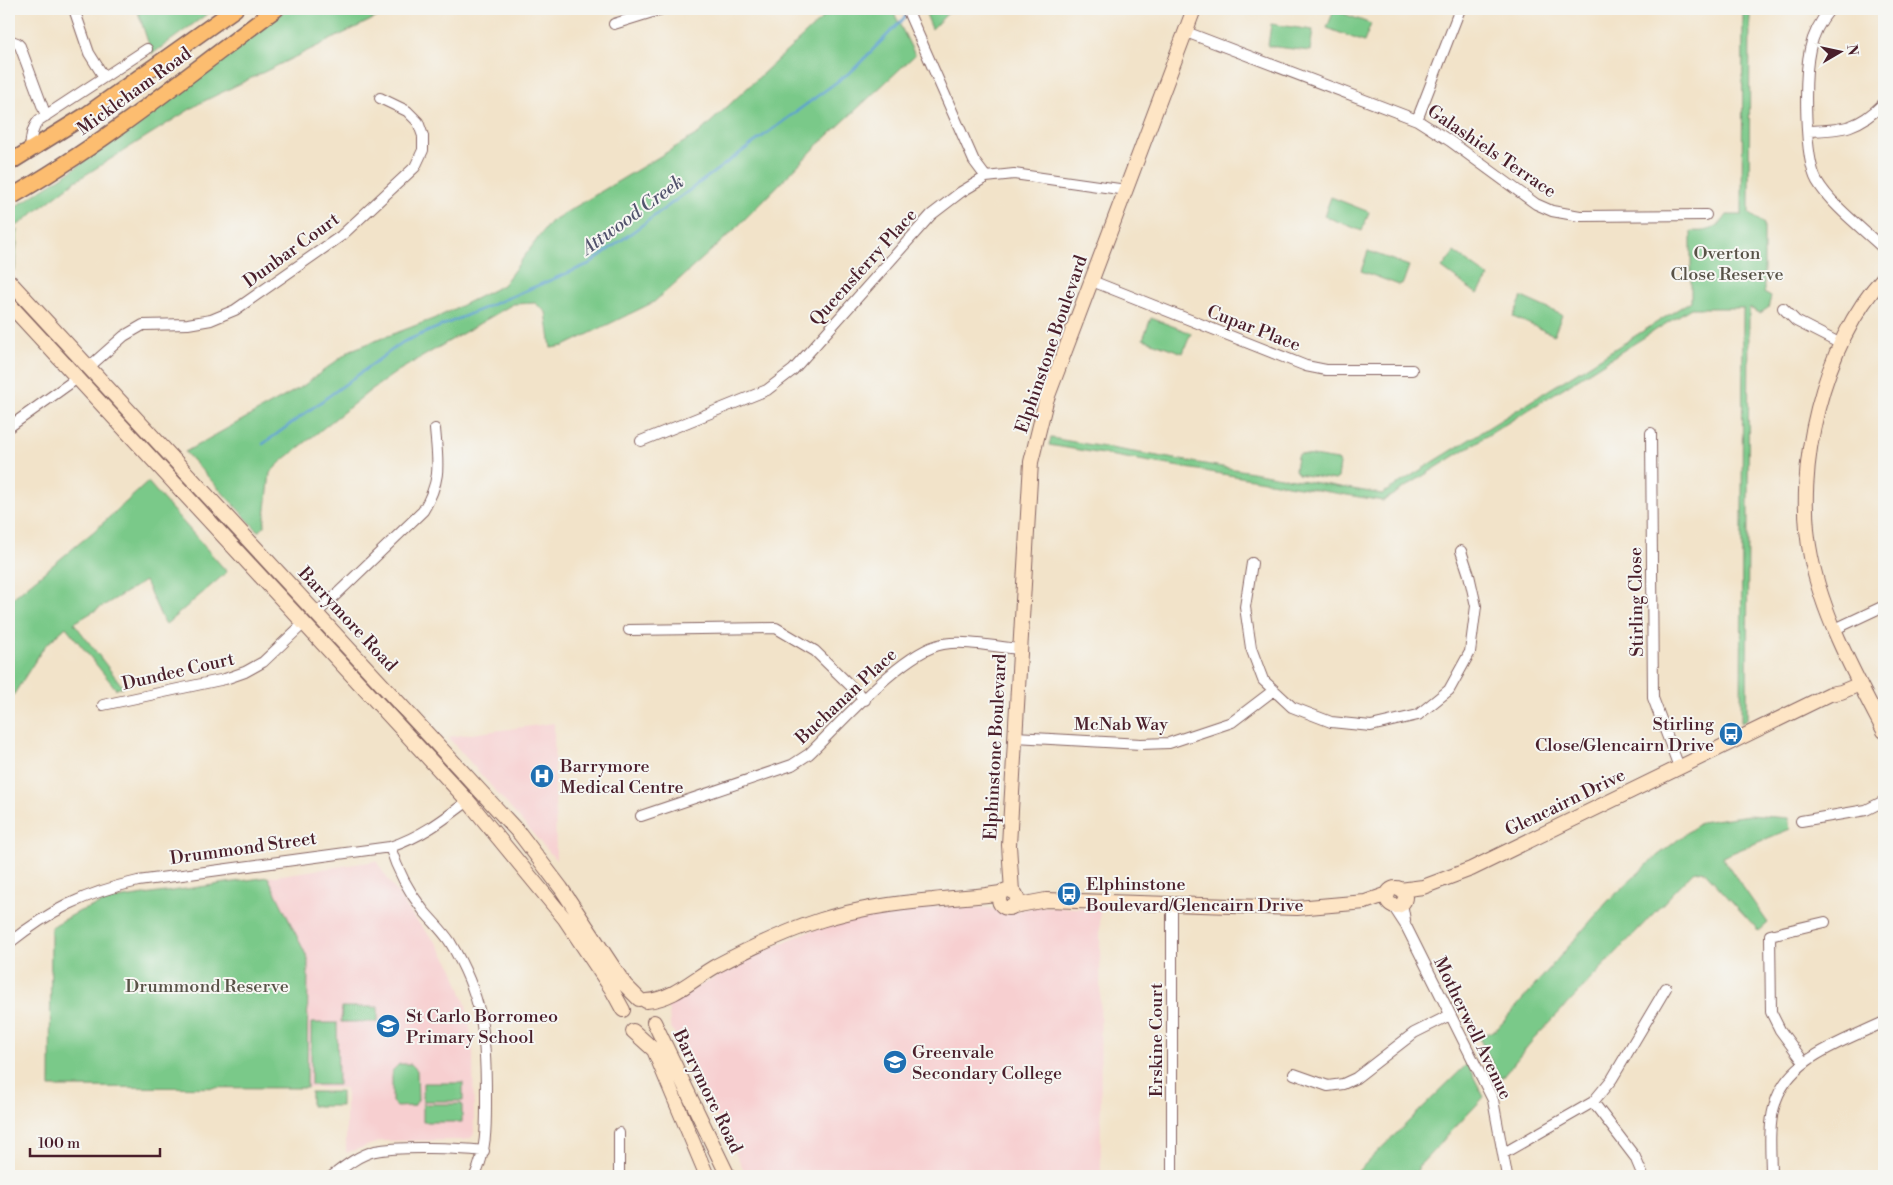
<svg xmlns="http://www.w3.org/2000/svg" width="1893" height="1185" font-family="'Libre Bodoni',serif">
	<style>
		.built { fill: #f7cfd0 }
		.green { fill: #7ac989; stroke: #62745a }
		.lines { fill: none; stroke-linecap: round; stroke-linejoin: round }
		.stream { stroke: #5da0d1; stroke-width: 2.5 }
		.street-casing { stroke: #856462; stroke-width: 12 }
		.secondary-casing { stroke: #856462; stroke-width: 16 }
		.primary-casing { stroke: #856462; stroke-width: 18 }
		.street { stroke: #fff; stroke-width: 10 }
		.secondary { stroke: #fee5c5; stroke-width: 14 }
		.primary { stroke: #fcbd6f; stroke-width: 15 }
		.labels { text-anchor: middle; stroke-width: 4; stroke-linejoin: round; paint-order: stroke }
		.street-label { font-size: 18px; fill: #4a1f2b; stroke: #f6f6f2 }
		.park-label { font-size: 18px; fill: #585247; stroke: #f6f6f2 }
		.poi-label { font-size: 18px; fill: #4a1f2b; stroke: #f6f6f2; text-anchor: start }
		.water-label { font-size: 19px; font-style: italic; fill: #52536d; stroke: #f6f6f2 }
	</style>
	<rect width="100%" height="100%" fill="#f6f6f2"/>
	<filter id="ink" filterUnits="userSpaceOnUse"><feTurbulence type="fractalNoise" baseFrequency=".02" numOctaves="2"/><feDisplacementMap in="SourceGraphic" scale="10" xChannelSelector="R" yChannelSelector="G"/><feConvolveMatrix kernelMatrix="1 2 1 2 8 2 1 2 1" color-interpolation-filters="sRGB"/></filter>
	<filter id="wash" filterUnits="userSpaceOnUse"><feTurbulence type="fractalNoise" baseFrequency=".0096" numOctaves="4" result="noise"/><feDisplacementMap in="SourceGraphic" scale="20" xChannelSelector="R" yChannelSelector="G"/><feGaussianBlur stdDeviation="1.12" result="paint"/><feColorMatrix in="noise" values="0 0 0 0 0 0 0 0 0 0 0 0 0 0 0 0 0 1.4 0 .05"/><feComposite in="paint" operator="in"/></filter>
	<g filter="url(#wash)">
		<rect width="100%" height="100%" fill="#f2e3c9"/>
		<path class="built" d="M554,723L556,860L448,737Z
			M376,861L411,914L438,945L453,969L466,1005L473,1046L474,1134L471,1138L464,1140L382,1141L346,1153V1088H307L308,959L268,877Z
			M948,906L990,908L1008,913L1037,906L1100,909L1101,1176H747L670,1025L669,1011L666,1006L744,960L807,932L860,917L908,909Z"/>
		<path class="green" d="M137,9H214L152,54Z
			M287,9H394L200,103L74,182L9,232V211L71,171Z
			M832,9H892L915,55L817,146L732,232L654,302L564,346L551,348L546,312L535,303L513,304L398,371L371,390L282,461L270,473L264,527L259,532L185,452L303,386L351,350L438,317L503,285L550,222L699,133Z
			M924,9H952L932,29Z
			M1743,9H1750L1749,213L1764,224V293L1771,297L1768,308L1760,313L1749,308L1747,720L1741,723L1743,308H1691L1383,501L1049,445L1051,438L1382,494L1691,301V231C1708,232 1717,230 1727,215H1742Z
			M1334,10L1371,24L1364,42L1327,28Z
			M1271,24L1313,30L1310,51L1268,46Z
			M1331,197L1369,212L1362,231L1324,216Z
			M18,228L15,270L9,276V237Z
			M1368,251L1409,266L1403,283L1399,285L1361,271Z
			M1454,252L1489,277L1477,294L1442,268Z
			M1522,297L1562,315L1554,335L1513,317Z
			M1151,318L1191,333L1183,353L1143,339Z
			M1300,454L1338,460L1340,464L1338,478L1335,480L1298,474L1295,470L1297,456Z
			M148,482L227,572L165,625L145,581L74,623L123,687L116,689L66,627L44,647L9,702V601L93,532Z
			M1749,815L1788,818L1790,829L1722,857L1768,923L1759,931L1703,870L1693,872L1532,1041L1501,1079L1479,1038L1498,1028L1608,901L1657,856L1701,822Z
			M268,877L308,959L307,1088L50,1087L51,927L80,911L110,900Z
			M342,1007H378V1022H341Z
			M311,1023H337L338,1085H311Z
			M399,1064H411L417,1070L418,1100L414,1106L397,1107L392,1102V1071Z
			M1467,1064L1484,1097L1419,1166L1415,1176H1353Z
			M423,1083H463V1101H423Z
			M311,1092H341V1106H311Z
			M423,1104H462V1122H423Z"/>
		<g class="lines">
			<path class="stream" d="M263,444L403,342L589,264L853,70L907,15"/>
		</g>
	</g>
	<g filter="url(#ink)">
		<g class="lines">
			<g class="street-casing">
				<path id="street" d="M74,9L89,53L104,77
					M907,9L974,161L986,177
					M1830,9C1821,20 1813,35 1810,49C1804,76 1804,158 1817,181C1831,205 1863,229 1884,249
					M614,24L662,9
					M1186,32L1417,120L1450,141L1536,204L1552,211L1580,216L1706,215
					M9,40L17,43L20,46L46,116
					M1417,120L1460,9
					M1808,131C1843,130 1858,129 1884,103
					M30,150C31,139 31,129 39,120L147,49
					M1092,281L1306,366L1326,370H1412
					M1783,308L1796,321L1841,344
					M89,367L124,336L143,325L188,324L211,320L235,310L341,236L415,167L423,150V136L418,122L407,111L380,98
					M9,427L76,379
					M1651,433L1653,698L1679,767
					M641,441L767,390L793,370L931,215L961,192L986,177L1014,174L1126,190
					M1252,563L1245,607L1251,648L1263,680L1292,707L1331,722L1371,726L1418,715L1449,690L1470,652L1476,606L1469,575L1461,551
					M317,613L423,511C442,479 438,464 435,429
					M1835,629L1884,606
					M629,630L776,628L815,651L865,700
					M103,705L225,679L245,672L263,662L303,624
					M1015,737L1141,744L1169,743L1232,722L1274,690
					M641,816L792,765L809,754C840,724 903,651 943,644C967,640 995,647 1019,649
					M1801,821L1866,810L1884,801
					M390,847C397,869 409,892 423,910C432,921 443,931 450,942C483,997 486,1033 486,1095C486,1124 487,1149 475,1176
					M1402,903L1405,920
					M1172,904V1176
					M1393,906L1406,926L1493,1100L1507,1176
					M9,943C52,909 85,893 138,881L390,847C421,837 443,820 468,801
					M1803,1061L1780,1030L1771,1012L1770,935L1825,922
					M1294,1074L1328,1086L1343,1084L1356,1078L1414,1033L1450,1015
					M1593,1102L1635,1157L1643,1176
					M1504,1153L1593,1102L1612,1079L1666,988
					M332,1176C345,1166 359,1155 375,1151C400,1146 457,1148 484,1151
					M619,1176V1133
					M1771,1176C1771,1154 1768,1129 1774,1107C1786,1058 1843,1042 1884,1022"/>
			</g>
			<g class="secondary-casing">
				<path id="secondary" d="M1884,277C1823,343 1793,469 1811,557C1823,617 1856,677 1884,731
					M9,281L520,834L561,888L625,985L639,999
					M9,304L468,801L565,919L611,988L623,1010
					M1387 897a9 9 0 1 1 18 0a9 9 0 1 1-18 0Z
					M1400,890L1423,887L1471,869L1830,694L1841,692L1860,684
					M999 899a9 9 0 1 1 18 0a9 9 0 1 1-18 0Z
					M1012,892L1009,845L1031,462L1046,401L1194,9
					M1014,906L1046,900L1297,908L1365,902L1388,894
					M646,1001C674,999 693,979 716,966C750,948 784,932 821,920C856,909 896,903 933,900C956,897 978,897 1001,893
					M654,1022L728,1176
					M633,1031L654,1050L707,1176"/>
			</g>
			<g class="primary-casing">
				<path id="primary" d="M9,163L86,115L235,9
					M9,198C104,144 189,74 276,9"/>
			</g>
			<use href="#street" class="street"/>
			<use href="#secondary" class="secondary"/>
			<use href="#primary" class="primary"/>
		</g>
	</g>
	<defs>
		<g id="bus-disc" transform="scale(1.25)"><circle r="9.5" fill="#1f6fb2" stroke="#f6f6f2"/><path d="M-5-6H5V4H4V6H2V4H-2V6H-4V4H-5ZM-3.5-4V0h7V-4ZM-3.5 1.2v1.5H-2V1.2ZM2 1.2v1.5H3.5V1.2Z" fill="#fff"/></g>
		<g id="hospital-disc" transform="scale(1.25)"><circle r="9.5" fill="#1f6fb2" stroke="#f6f6f2"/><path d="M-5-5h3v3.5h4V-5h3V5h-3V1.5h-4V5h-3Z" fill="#fff"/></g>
		<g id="school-disc" transform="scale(1.25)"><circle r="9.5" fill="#1f6fb2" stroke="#f6f6f2"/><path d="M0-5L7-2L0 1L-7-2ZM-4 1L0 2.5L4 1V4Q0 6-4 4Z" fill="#fff"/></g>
	</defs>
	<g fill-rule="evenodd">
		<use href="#bus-disc" x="1731" y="734"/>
		<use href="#hospital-disc" x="542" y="776"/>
		<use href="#bus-disc" x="1069" y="894"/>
		<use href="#school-disc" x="388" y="1026"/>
		<use href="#school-disc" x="895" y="1062"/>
	</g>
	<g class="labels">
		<g class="street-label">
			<text transform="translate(134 91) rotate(-36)" y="6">Mickleham Road</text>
			<text transform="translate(1492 151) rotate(34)" y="6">Galashiels Terrace</text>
			<text transform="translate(291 250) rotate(-36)" y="6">Dunbar Court</text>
			<text transform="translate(863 267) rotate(-48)" y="6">Queensferry Place</text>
			<text transform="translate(1254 328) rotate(21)" y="6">Cupar Place</text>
			<text transform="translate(1051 344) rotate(-71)" y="6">Elphinstone Boulevard</text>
			<text transform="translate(1636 602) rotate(-91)" y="6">Stirling Close</text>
			<text transform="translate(348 619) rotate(47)" y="6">Barrymore Road</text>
			<text transform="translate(178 671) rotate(-13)" y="6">Dundee Court</text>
			<text transform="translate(846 696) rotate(-43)" y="6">Buchanan Place</text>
			<text x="1121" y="730">McNab Way</text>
			<text transform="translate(995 747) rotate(-87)" y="6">Elphinstone Boulevard</text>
			<text transform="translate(1565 802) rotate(-26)" y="6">Glencairn Drive</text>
			<text transform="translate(243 848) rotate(-8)" y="6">Drummond Street</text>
			<text transform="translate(1473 1028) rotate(64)" y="6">Motherwell Avenue</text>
			<text transform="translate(1156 1040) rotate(-90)" y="6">Erskine Court</text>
			<text transform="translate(708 1091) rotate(64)" y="6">Barrymore Road</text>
		</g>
		<g class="park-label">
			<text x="1727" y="259">Overton<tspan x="1727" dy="21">Close Reserve</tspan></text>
			<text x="207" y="992">Drummond Reserve</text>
		</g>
		<g class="poi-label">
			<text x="1714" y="730" text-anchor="end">Stirling<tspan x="1714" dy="21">Close/Glencairn Drive</tspan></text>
			<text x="560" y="772">Barrymore<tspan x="560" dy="21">Medical Centre</tspan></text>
			<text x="1086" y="890">Elphinstone<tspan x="1086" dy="21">Boulevard/Glencairn Drive</tspan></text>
			<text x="406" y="1022">St Carlo Borromeo<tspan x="406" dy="21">Primary School</tspan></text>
			<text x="912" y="1058">Greenvale<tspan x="912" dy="21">Secondary College</tspan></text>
		</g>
		<g class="water-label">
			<text transform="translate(632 214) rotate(-36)" y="7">Attwood Creek</text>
		</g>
	</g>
	<rect width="1893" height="1185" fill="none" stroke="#f6f6f2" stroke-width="30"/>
	<g transform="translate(1840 52) rotate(81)" stroke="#f6f6f2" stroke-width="4" paint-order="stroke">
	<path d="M0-4L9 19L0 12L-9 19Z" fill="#4a1f2b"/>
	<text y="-8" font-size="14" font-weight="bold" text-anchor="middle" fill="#4a1f2b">N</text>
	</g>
	<path d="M30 1148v8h130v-8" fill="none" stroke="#4a1f2b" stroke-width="2.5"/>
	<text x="38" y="1148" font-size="15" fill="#4a1f2b" stroke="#f6f6f2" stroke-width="4" paint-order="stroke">100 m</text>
</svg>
